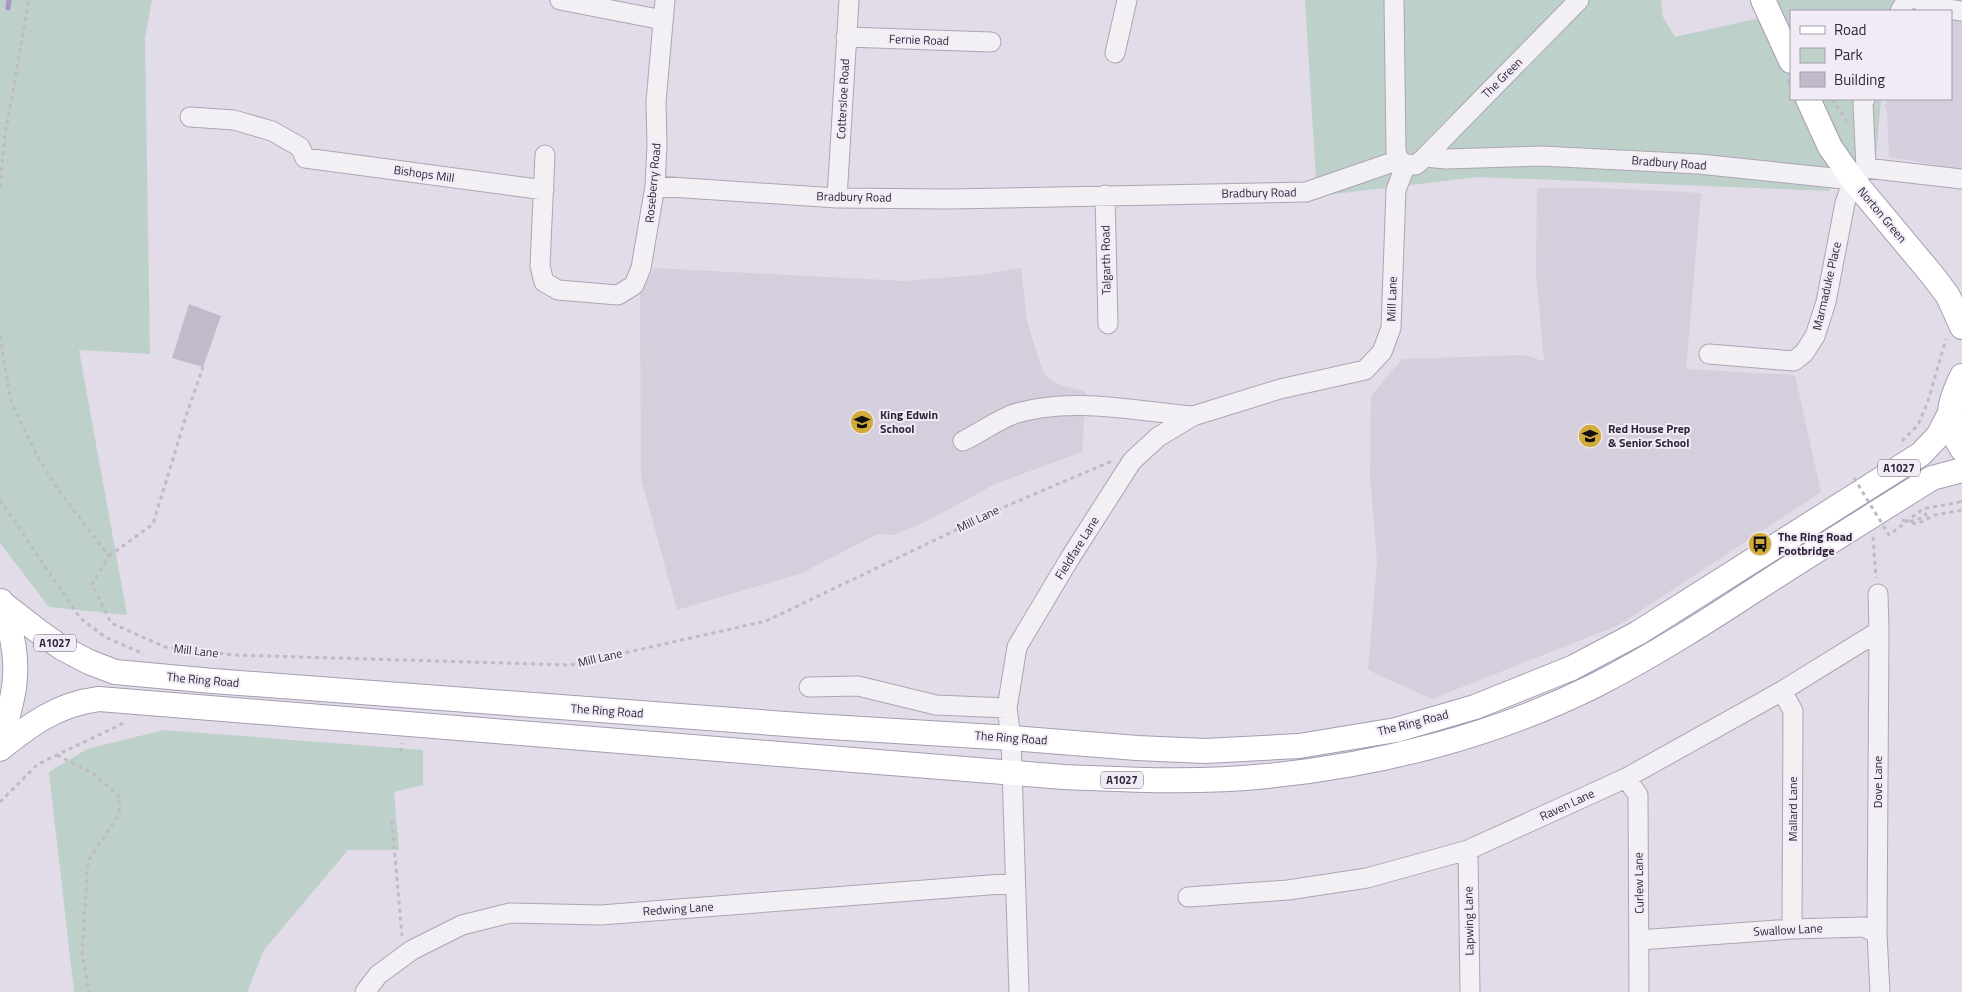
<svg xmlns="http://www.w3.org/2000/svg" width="1962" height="992" font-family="'Titillium Web',sans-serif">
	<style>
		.built { fill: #d5cedc }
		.green { fill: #bdd1ca }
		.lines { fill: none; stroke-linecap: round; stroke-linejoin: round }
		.stream { stroke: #aa95c8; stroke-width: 5 }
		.building { fill: #c2b9ca }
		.minor-casing { stroke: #aca5b4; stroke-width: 21 }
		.major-casing { stroke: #a79bb3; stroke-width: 26 }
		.path { stroke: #c0bac5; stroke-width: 3; stroke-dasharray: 4 4; stroke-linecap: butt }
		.minor { stroke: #f2eff5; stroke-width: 19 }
		.major { stroke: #fff; stroke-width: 24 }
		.path-bridge { stroke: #c0bac5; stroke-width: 3; stroke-dasharray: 4 4; stroke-linecap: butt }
		.labels { text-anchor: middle; stroke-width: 4; stroke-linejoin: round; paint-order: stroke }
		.shield { fill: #f0ebf4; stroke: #6b6074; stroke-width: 1 }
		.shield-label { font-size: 11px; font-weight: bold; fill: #32253d }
		.street-label { font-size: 12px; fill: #32253d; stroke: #f0ebf4 }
		.poi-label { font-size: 12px; font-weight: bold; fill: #32253d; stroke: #f0ebf4; text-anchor: start }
	</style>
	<rect width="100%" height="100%" fill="#e1dce7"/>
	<path class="built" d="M1929,0H1962V166L1959,169L1889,157L1887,109L1884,108L1887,99H1951V11Z
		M1537,188H1601L1701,193L1686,369L1795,375L1821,492L1619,625L1432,699L1368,670L1377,562L1370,475L1371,396L1402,359L1524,355L1544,361L1536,273Z
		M654,268L904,281L979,275L1021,268L1027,321L1043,372L1050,379L1058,384L1086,392L1082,452L995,484L925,522L894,535L877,534L802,573L677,610L641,478L640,295Z"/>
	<path class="green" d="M0,0H152L145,38L150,354L79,350L127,615L49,607L0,543Z
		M1305,0H1661L1663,17L1675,37L1782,13L1777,0H1934L1926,11H1791V99H1881L1876,157L1828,191L1478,177L1317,196Z
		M164,730L423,750V785L394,792L399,850H348L264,950L247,992H74L49,772L87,749Z"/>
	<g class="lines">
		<path class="stream" d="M8,8L9,0"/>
	</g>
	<path class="building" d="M189,304L221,316L203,367L172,358Z"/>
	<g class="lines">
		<g class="minor-casing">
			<path id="minor" d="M560,0L663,20
				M1394,0L1396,151L1399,160
				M1919,0L1940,8L1962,11
				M1900,11L1907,0
				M846,37L991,42
				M1115,53L1127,0
				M190,117L234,120L272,131L300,147L305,158L544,190
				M545,155L540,266L544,282L558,290L618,295L634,285L641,268L655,186L657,145L656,102L665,0
				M1425,157L1579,0
				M1399,160L1406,164L1416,165L1425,157L1446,159L1542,156L1699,164L1853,180
				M1866,168L1962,179
				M655,186L837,198L949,199L1306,192L1399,160
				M1105,195L1108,324
				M837,198L849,0
				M1709,354L1794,361L1804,353L1815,336L1826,302L1845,203L1853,180L1866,168L1863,103L1865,99
				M963,441C980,433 997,420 1014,414C1070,396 1135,411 1193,416
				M809,687L858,686L936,705L1007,708
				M1782,691L1793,711L1792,929
				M1626,778L1638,795L1639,992
				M1468,850L1470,992
				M1188,897L1288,890L1367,878L1468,850L1626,778L1782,691L1879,631
				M1877,934L1879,631L1878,594
				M1639,940L1792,929L1864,927L1877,934L1880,992
				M365,992L378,975L412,950L462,925L510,913L601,915L1015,883
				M1019,992L1011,738L1007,708L1017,647L1070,558L1132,461L1158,437L1193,416L1280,389L1365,370L1382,352L1391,328L1396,190L1406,164"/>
		</g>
		<g class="major-casing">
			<path id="major" d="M1763,0L1791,61
				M1808,99L1830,147L1853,180L1933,276L1948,296L1962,327
				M1962,376C1948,404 1944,421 1962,449
				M2,603L38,631L62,648L89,662L115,672L213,681L813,726L1011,738L1137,748L1205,751L1299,746L1396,730L1475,707L1572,668L1638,633L1921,454L1938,436L1949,415
				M0,743C13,701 22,670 9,626C7,618 5,608 1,601
				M0,749C31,724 58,704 99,699L1064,777C1132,780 1200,783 1267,776C1379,765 1493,736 1594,686C1653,656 1709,620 1764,584C1820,548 1876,513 1932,478L1962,470"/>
		</g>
		<path class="path" d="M1788,80L1791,86
			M1832,99L1847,121
			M0,187L5,135L29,0
			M0,336L11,402L39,459L62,495L109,556L92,584L111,623L165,647L234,655L571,665L766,621L1004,507L1112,461
			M1902,441L1918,425L1928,401L1946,339
			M0,500L80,618L105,637L144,654
			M1960,502L1962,501
			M1902,520C1913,523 1917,520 1926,515L1923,509
			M1912,523L1917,524L1935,515L1962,510
			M1873,537L1876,578
			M109,556L153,524L186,416L203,367
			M401,752L402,743
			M57,755L94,774L120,797L119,814L88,861L82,954L89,992
			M0,802L38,764L126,722
			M392,821L402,936"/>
		<use href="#minor" class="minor"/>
		<use href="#major" class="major"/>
		<path class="path-bridge" d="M1854,478L1889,535L1923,509L1960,502"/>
	</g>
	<defs>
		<g id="school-disc" transform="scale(1.25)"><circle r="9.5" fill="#d1ab3b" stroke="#f0ebf4"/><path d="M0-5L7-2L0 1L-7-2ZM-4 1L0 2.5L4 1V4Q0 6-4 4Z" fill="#111"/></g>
		<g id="bus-disc" transform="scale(1.25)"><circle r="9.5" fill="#d1ab3b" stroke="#f0ebf4"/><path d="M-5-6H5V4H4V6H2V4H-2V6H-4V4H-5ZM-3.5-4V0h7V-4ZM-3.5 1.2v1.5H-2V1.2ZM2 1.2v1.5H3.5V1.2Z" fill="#111"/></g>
	</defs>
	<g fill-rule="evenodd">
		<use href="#school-disc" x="862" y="422"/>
		<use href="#school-disc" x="1590" y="436"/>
		<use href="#bus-disc" x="1760" y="544"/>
	</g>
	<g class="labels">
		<g class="shield">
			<rect x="1878" y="459.5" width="42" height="17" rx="4"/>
			<rect x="34" y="634.5" width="42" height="17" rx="4"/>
			<rect x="1101" y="771.5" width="42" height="17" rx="4"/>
		</g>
		<g class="shield-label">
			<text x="1899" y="472">A1027</text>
			<text x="55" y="647">A1027</text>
			<text x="1122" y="784">A1027</text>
		</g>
		<g class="street-label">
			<text transform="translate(919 40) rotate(2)" y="4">Fernie Road</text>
			<text transform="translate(1502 78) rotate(-45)" y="4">The Green</text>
			<text transform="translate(843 99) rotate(-87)" y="4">Cottersloe Road</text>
			<text transform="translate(1669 163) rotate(4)" y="4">Bradbury Road</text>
			<text transform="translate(424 174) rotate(8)" y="4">Bishops Mill</text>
			<text transform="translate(653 183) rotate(-85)" y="4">Roseberry Road</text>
			<text transform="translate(1259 193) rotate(-1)" y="4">Bradbury Road</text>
			<text transform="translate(854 197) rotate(1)" y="4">Bradbury Road</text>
			<text transform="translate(1882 215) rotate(50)" y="4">Norton Green</text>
			<text transform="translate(1106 260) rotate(-91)" y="4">Talgarth Road</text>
			<text transform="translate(1827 286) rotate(-77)" y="4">Marmaduke Place</text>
			<text transform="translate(1392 299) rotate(-88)" y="4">Mill Lane</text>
			<text transform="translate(978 519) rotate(-26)" y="4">Mill Lane</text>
			<text transform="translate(1077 548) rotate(-58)" y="4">Fieldfare Lane</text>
			<text transform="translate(196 651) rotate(6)" y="4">Mill Lane</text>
			<text transform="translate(600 658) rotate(-13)" y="4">Mill Lane</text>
			<text transform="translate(203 680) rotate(5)" y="4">The Ring Road</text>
			<text transform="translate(607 711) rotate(4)" y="4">The Ring Road</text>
			<text transform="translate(1413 723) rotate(-14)" y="4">The Ring Road</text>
			<text transform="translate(1011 738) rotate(4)" y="4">The Ring Road</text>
			<text transform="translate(1878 782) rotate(-90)" y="4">Dove Lane</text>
			<text transform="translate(1567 805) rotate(-25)" y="4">Raven Lane</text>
			<text transform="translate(1793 809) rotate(-90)" y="4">Mallard Lane</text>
			<text transform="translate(1639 883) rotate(-91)" y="4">Curlew Lane</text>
			<text transform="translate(678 909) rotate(-4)" y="4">Redwing Lane</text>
			<text transform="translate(1469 921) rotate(-91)" y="4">Lapwing Lane</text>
			<text transform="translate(1788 930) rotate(-3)" y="4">Swallow Lane</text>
		</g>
		<g class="poi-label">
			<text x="880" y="419">King Edwin<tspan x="880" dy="14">School</tspan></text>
			<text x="1608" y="433">Red House Prep<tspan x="1608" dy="14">&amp; Senior School</tspan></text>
			<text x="1778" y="541">The Ring Road<tspan x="1778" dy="14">Footbridge</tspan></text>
		</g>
	</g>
	<rect x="1790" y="10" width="162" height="90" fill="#f0ebf4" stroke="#a49cab"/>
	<rect x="1800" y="26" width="25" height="8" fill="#ffffff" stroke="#a49cab"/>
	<text x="1834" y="35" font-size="15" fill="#32253d">Road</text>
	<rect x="1800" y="48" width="25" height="15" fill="#bdd1ca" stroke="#a49cab"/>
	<text x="1834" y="60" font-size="15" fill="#32253d">Park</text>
	<rect x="1800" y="72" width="25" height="15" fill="#c2b9ca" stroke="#a49cab"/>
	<text x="1834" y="85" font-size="15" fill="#32253d">Building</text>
</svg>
